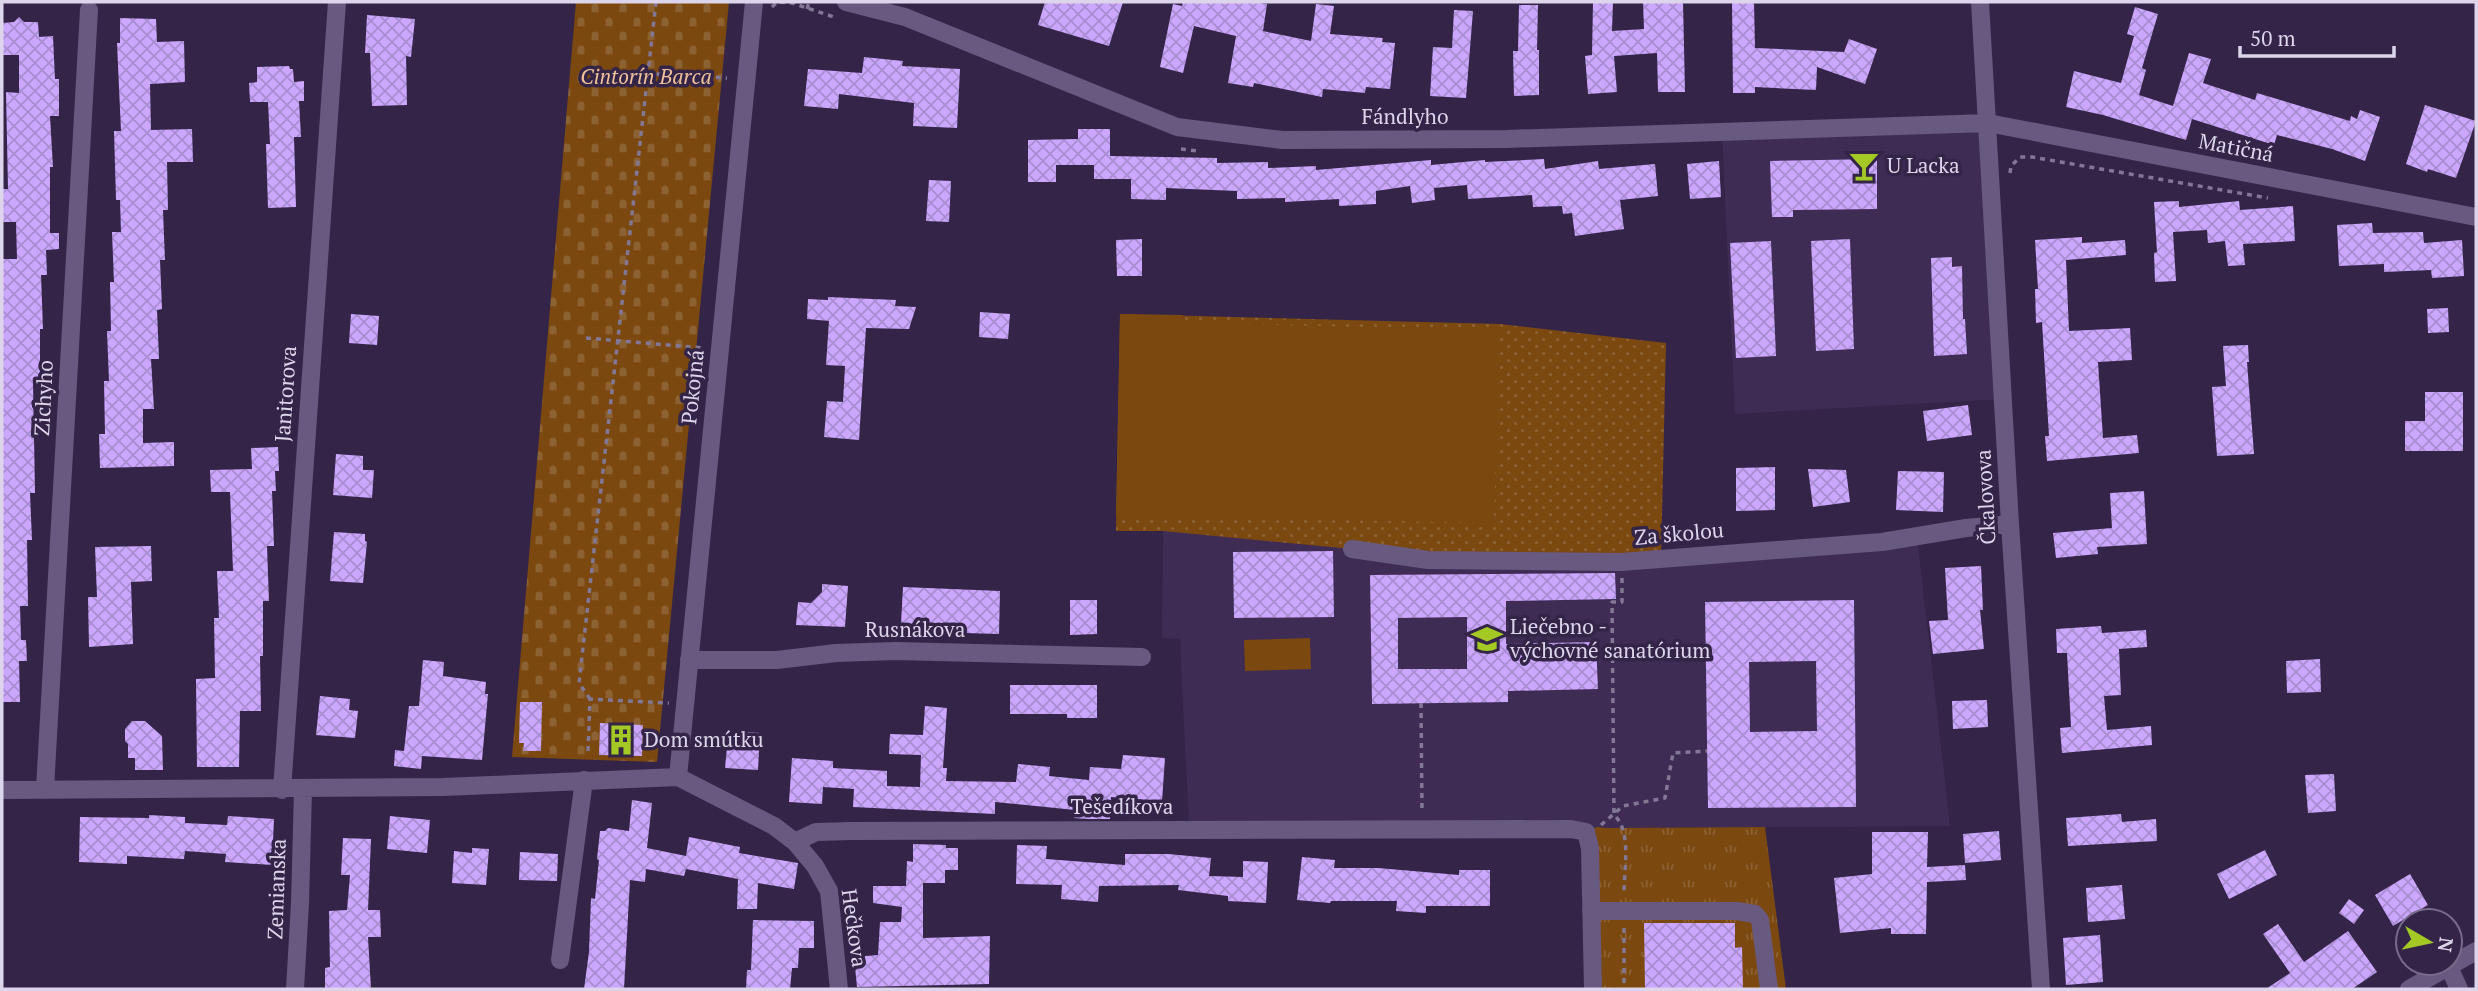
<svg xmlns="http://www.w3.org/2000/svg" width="2478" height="991" font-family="'PT Serif',serif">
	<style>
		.built { fill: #3e2c55 }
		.grass { fill: url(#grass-dots) }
		.cemetery { fill: url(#cemetery-stones) }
		.park { fill: url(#park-tufts) }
		.pitch { fill: #7b4810 }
		.building { fill: url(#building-cross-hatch); fill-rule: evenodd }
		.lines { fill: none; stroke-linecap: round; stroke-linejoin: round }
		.path { stroke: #827794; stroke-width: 3.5; stroke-dasharray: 5 5; stroke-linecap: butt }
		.minor { stroke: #685980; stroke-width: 18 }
		.labels { text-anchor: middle; stroke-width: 7; stroke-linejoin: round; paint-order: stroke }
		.park-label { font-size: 21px; font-style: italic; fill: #efc199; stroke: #342548 }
		.street-label { font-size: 21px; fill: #ddd5eb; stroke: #342548 }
		.poi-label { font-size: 21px; fill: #ddd5eb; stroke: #342548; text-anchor: start }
	</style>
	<defs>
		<pattern id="grass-dots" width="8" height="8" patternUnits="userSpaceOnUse" patternTransform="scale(1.75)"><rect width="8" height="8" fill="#7b4810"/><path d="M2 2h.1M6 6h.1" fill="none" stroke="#8d6233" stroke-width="1.8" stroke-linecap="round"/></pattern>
		<pattern id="cemetery-stones" width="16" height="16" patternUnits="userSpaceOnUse" patternTransform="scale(1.75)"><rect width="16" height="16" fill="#7b4810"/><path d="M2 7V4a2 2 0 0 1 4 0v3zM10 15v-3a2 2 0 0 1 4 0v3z" fill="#8d6233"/></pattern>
		<pattern id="park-tufts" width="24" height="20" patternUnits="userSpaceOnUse" patternTransform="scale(1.75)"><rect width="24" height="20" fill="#7b4810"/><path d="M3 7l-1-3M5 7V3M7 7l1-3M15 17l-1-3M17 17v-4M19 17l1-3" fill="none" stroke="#8d6233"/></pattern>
		<pattern id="building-cross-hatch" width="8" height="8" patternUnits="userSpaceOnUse" patternTransform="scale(1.75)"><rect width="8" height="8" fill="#cba7ff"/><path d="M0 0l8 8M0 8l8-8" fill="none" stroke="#a98dd1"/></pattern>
	</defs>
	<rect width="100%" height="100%" fill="#342548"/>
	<path class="built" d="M1988,123L2003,399L1735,414L1722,132Z
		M1163,530L1501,562L1917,536L1950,826L1607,828L1597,827L1586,832L1189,830L1180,639L1162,638Z"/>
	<path class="grass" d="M1120,314L1500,324L1666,343L1661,557L1621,562L1352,549L1163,531H1116Z"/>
	<path class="cemetery" d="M576,2H729L657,762L512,757Z"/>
	<path class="park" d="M1597,827L1607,828L1765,827L1786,989H1593L1586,832Z"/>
	<path class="pitch" d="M1120,314L1183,315L1184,323L1499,330L1494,523L1116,516Z
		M1310,638L1311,669L1245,671L1244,640Z"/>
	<path class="building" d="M1045,2H1123L1109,46L1038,25Z
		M1183,2H1251L1267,4L1263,31L1311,41L1316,4L1334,6L1330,34L1383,38L1382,42L1395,43L1390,89L1366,87L1365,93L1323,89L1322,97L1254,83L1253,87L1228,83L1236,36L1194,26L1183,73L1160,67L1173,4L1182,6Z
		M1593,2H1613L1612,31L1644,29L1643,3L1683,2L1685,92H1658L1657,53L1614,56L1617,92L1588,94L1585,56L1592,55Z
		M1732,3H1754L1755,48L1844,52L1849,39L1877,49L1865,84L1817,67L1816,90L1755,87V93H1733Z
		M1519,5H1538L1537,50H1539V95L1514,96L1513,51H1518Z
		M2135,7L2158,14L2142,68L2146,70L2139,95L2173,106L2189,53L2211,59L2203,83L2255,100L2257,93L2350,121L2351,116L2357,119L2360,110L2380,117L2365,161L2332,149L2277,135L2274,145L2192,119L2186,140L2103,115L2066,107L2074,71L2121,83L2134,36L2127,34Z
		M1454,10L1473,11L1466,98L1430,96L1433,47L1452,48Z
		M367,15L415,19L411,57L406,56L407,105L372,106L370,53H365Z
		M19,17L24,22H38L39,37L53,36L55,79H59V116H50L53,167H50V233H59V249L46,250L47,275H41L43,329H40V383H33L35,493H30L32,540H27L28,606H20L21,640H26L27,661H19L20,702H2V259H17L16,222H3V189H8L6,92L19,93V55H2V23L14,22Z
		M120,18L156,19L157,42L184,41L185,82L150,84L151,130L192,129L193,162H167L168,210H163L165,260H160L162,309L157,310L159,359H151L154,409H143V443L174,442V466L100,468L99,434H105L104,381H109L107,331H111L110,282H114L112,232H121L120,200H116L114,131H121L117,43H120Z
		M864,57L903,61L902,66L960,69L957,128L913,126L914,103L839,94L838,109L804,106L808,69L862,73Z
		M289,66L290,69H293L294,82L304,81V101H299L301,137H294L296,207L268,208L266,144H270L268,102H250L249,83L257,82V67Z
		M2425,105L2476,121L2456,178L2428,169L2427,172L2406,164Z
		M1078,129H1110V156L1217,158V163L1268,162V168L1316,166V170L1431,160V165L1485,160V162L1544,159L1545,169L1598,161L1599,169L1655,164L1658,196L1620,200L1624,229L1575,236L1572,213L1563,214L1562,206L1533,207L1532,195L1468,199L1467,185L1434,188L1435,200L1412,203L1410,186L1376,191V204L1339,206V199L1285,202V198L1237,199V191L1166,188V200L1131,199V179H1094V165H1056V182H1028V140L1078,139Z
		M1877,159V209L1793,210V217H1772L1770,161Z
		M1719,161L1721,197L1690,199L1687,164Z
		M929,180L951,181L949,222L926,221Z
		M2179,201V207L2239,201L2240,210L2293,206L2295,241L2243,244L2245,265L2228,266L2225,241L2208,243L2207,230L2173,232L2176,281L2155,282L2154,253L2157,252L2154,202Z
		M2372,223L2373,233L2423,232L2424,243L2462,240L2464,276L2432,278L2431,270L2384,272V264L2339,266L2337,225Z
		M2082,237V243L2125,240L2126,255L2066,260L2069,331L2130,328L2132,360L2098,362L2103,438L2137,435L2139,453L2047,461L2045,436H2049L2042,322L2036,323L2035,289H2038L2035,240Z
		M1142,239V276H1117L1116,240Z
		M1850,239L1854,349L1816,351L1811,241Z
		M1771,241L1776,356L1736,358L1730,243Z
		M1952,257V267L1962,266L1963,319H1965L1967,354L1934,356L1931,258Z
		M828,297L896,300L895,306L916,307L909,329L866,328L859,440L824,437L827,401L843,402L845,366L826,365L829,321L807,319L808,299L828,300Z
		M2448,308L2449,332L2428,333L2427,309Z
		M980,312L1010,314L1008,339L979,337Z
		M351,314L379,316L377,345L349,343Z
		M2248,345L2249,362H2247L2254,454L2217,456L2212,387L2226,386L2223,346Z
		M2425,392H2463V451H2405V421H2425Z
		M1968,405L1972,435L1927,441L1923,411Z
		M278,447L279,471H275L276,491H272L274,546H267L269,601H263V656H260L261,711H240L239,767H197L196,679L215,678L214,618H219L217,571H233L230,492H211L210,470L252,469L251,448Z
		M336,454L363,456V470H374L372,498L333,495Z
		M1775,467V510L1736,511V468Z
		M1808,469L1846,470L1850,502L1813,507Z
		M1898,471L1944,472L1943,512L1896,510Z
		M2144,491L2147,544L2097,547L2098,554L2056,558L2053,533L2112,528L2110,493Z
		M334,532L365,534V541L367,542L363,583L330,581Z
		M151,546L152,581L131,582L133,644L89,647L88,597H97L95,547Z
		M1333,551L1334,617L1234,618L1233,552Z
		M1981,566L1983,610H1980L1984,649L1933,654L1929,621L1948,620L1945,568Z
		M1615,573L1616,599L1506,601V644L1596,642L1598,689L1508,691V702L1372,704L1370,575ZM1467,617V669H1398V618Z
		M822,584L848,586L845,627L796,625L798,602L811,603L822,592Z
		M903,587L1000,591L999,634L964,633V627L901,623Z
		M1070,600H1097V634L1070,635Z
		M1854,600L1856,807L1708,808L1705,602ZM1816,661L1817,731L1750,732L1749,662Z
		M2101,626L2102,633L2146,630L2147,647L2119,649L2121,695L2104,696L2107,730L2151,726L2152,745L2062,753L2060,728L2071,727L2067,653H2057L2056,629Z
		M2320,659L2321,692L2287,693L2286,661Z
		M423,660L444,662L443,676L486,682L485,694H488L482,760L422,756L421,769L394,766L395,750L404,751L409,706H419Z
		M1010,685H1097V718H1067V714H1010Z
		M320,696L350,699L349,710L358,711L355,738L316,735Z
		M1987,700L1988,727L1953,729L1952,701Z
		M520,702H542L541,751H523L524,743H519Z
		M925,706L947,708L943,768H947L946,781L1016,782L1018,764L1050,767L1049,776L1089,780L1090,767L1121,769L1123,755L1165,758L1162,801L1111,797L1110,819H1087L1074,818L1075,810L995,802V814L853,807L854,789L823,787L822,804L789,802L792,758L833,761V768L887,771V786L920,787L921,755L889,754L890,734L923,735Z
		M132,721H145L162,736L163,770H135V758H128V744L125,741V729Z
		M600,723L643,725L642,756L599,755Z
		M735,731L760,733L758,770L725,768L727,747H734Z
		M2334,774L2336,811L2308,813L2305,775Z
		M632,800L652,803L647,848L686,856L689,837L740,847L739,853L798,863L794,889L758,883L757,909H737L738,879L686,869L684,876L646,869L645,882L630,880L624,989H584L589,952L591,898L595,899L599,860L597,859L600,831H605L608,828L629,831Z
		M2121,814L2122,822L2156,819L2157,841L2068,846L2066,818Z
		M149,815L185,817V823L227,825L228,816L274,819L272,865L225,862L226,854L185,851L184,859L127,856V864L79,862L80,817L149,818Z
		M390,816L430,820L427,853L387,849Z
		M1999,831L2001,860L1965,863L1963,834Z
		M1872,832H1928L1927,867L1965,865L1966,880L1927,882L1926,934H1891V928L1840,933L1834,878L1872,874Z
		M343,838L371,839L368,910H380L381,937H368L371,989H325V968L330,967L329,911L347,910L350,875H341Z
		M913,844L946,845V848H958V870H945V883H923V938L990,936L989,984L857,987L854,957L878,955L880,922H901L902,907L873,903V886H906L907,861L913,862Z
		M1017,845L1047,846L1046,859L1125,865V854H1168L1211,858L1209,876L1243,877V861L1268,862L1266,903L1228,901V896L1178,890L1179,885L1099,886L1098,902L1061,899L1062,885L1016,884Z
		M472,848L489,849L486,885L452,883L454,851L472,853Z
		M2265,850L2277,875L2229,899L2217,874Z
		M520,852L558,854L557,881L519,880Z
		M1302,857L1335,860L1334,868H1378L1459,875V870H1490V906H1426V913L1396,911L1397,901H1331L1330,903L1297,900Z
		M2410,874L2428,905L2393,926L2375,895Z
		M2122,885L2125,919L2088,922L2086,888Z
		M2349,899L2364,910L2354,924L2339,913Z
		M753,920L814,921V948H799L798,968H792L790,989H746L747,970H751Z
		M1644,923H1735V948L1742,947L1743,989H1645Z
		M2278,924L2304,962L2348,931L2377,972L2352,989H2266L2290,973L2263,934Z
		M2100,935L2103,982L2066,985L2063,938Z"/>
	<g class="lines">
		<path class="path" d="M772,7L777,2L792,3L834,17
			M807,9L809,2
			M647,79L658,74L727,78
			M1181,149L1198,151
			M2010,173L2011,166L2020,157H2032L2268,198
			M586,338L703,348
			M1622,578V602H1612L1614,815C1632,831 1624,870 1624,893
			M590,699L579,683L656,2
			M1421,703L1422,813
			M588,751L590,699L669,703
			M1601,825L1623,806L1665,798L1673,753L1707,751
			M1624,928V989"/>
		<path class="minor" d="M846,2L905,17L1177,127L1282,140L1506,139L1988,123L2476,217
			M1980,2L2010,524L2041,989
			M1352,549L1428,560L1621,562L1882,542L1966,528L2010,524
			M689,660H777L836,653L895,651L1142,657
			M678,777L754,2
			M45,789L89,10
			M2,790L443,787L678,777L774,826L795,842L816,832L851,831L1571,829L1586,832L1590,848L1593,989
			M282,790L337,2
			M795,842L815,866L829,891L839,989
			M1591,911H1737L1755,914L1760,920L1769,989
			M560,960L584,780
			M2449,967L2459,989
			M295,989L300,903L303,790
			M2409,989L2476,951"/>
	</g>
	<defs>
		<g id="bar-bare" transform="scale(2.415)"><path d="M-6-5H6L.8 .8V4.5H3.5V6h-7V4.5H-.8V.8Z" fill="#a4c824" stroke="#342548" stroke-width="2.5" paint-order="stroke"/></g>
		<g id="school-bare" transform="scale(2.415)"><path d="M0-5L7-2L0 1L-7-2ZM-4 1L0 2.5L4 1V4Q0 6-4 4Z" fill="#a4c824" stroke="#342548" stroke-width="2.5" paint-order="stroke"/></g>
		<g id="building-bare" transform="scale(2.415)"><path d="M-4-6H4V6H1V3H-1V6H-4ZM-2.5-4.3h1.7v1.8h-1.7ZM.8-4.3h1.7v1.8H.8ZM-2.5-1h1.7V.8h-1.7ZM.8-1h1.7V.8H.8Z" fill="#a4c824" stroke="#342548" stroke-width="2.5" paint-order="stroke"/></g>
	</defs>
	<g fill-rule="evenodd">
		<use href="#bar-bare" x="1864" y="166"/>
		<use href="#school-bare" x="1487" y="639"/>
		<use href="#building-bare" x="621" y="740"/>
	</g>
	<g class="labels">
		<g class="park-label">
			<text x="646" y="84">Cintorín Barca</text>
		</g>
		<g class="street-label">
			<text x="1405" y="124">Fándlyho</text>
			<text transform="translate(2236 148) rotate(11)" y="7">Matičná</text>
			<text transform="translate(693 387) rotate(-84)" y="7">Pokojná</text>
			<text transform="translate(286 394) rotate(-86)" y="7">Janitorova</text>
			<text transform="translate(44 398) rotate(-87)" y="7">Zichyho</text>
			<text transform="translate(1986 497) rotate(-93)" y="7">Čkalovova</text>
			<text transform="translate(1679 534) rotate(-5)" y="7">Za školou</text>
			<text x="915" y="637">Rusnákova</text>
			<text x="1122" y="814">Tešedíkova</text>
			<text transform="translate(277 889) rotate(-88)" y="7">Zemianska</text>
			<text transform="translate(854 928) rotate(82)" y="7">Hečkova</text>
		</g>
		<g class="poi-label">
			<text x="1887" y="173">U Lacka</text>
			<text x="1510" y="634">Liečebno -<tspan x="1510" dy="24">výchovné sanatórium</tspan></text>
			<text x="644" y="747">Dom smútku</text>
		</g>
	</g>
	<rect width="2478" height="991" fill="none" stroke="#ddd5eb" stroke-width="7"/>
	<g transform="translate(2429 942) rotate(99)"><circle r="33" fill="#342548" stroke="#786b89" stroke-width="2"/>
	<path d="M0-5L12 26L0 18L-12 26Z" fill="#a4c824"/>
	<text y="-10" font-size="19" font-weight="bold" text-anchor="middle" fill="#ddd5eb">N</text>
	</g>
	<path d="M2240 46v10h154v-10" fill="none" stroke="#ddd5eb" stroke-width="3.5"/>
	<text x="2250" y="46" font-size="21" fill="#ddd5eb" stroke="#342548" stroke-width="5" paint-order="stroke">50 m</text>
</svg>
